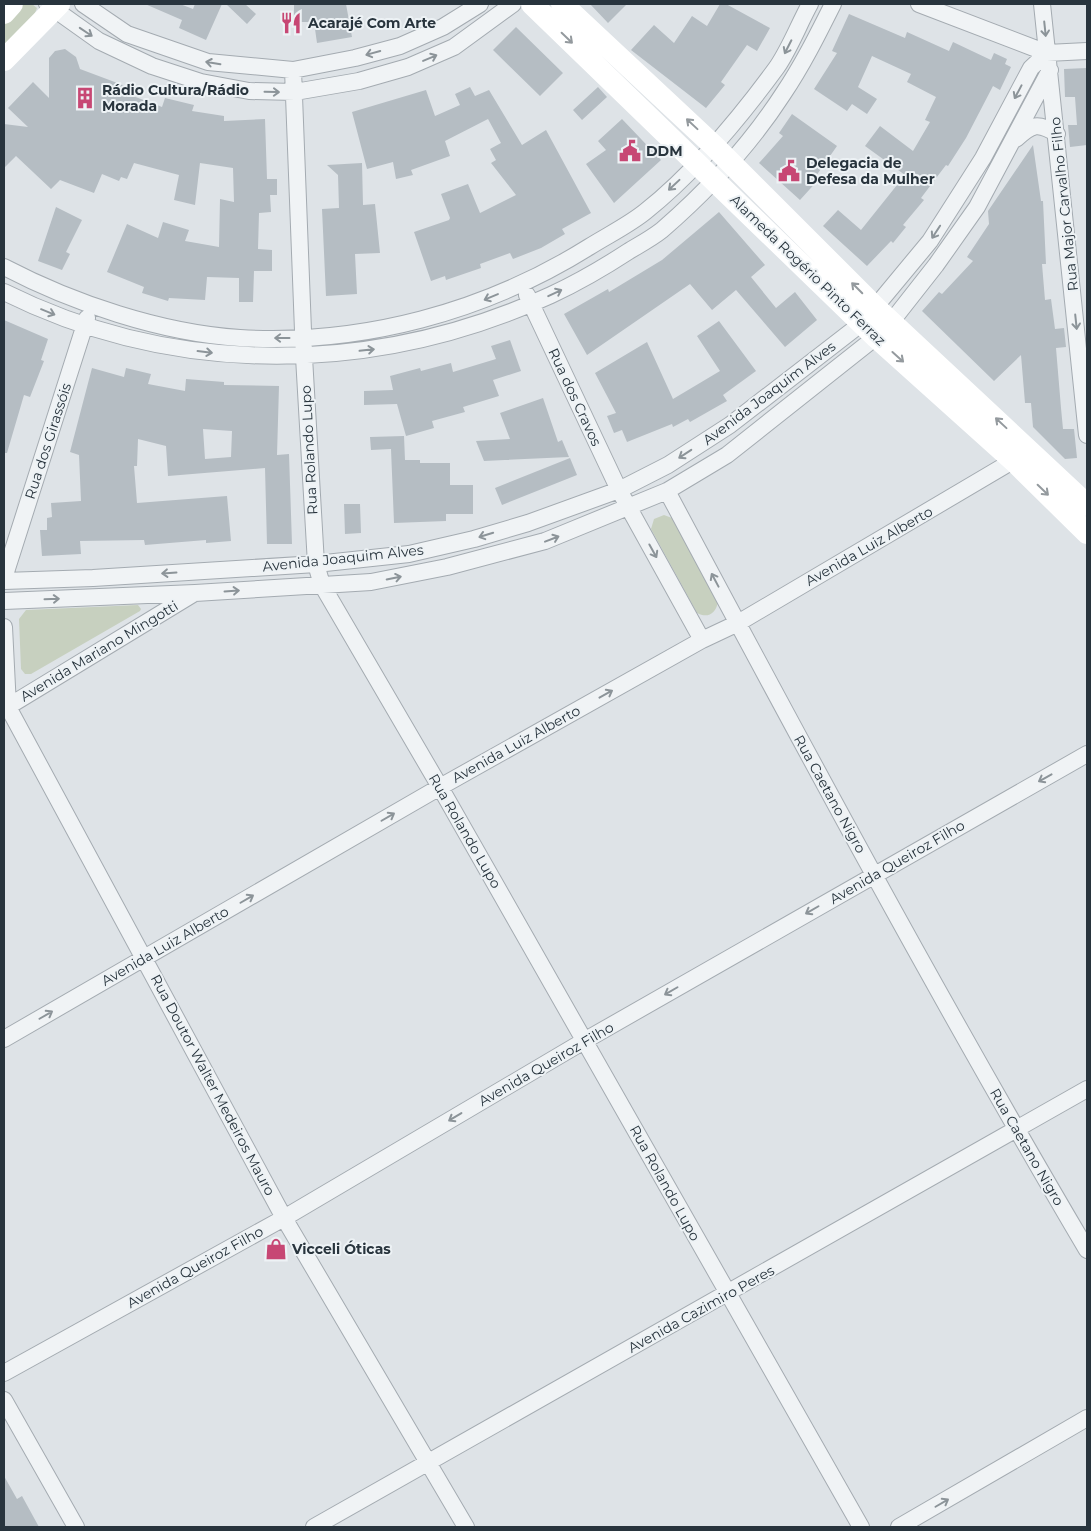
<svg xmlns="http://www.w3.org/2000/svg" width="1091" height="1531" font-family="Montserrat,sans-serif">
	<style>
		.green { fill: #c7d0bf }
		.building { fill: #b5bdc3; fill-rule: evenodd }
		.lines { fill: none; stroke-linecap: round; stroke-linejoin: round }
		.street-casing { stroke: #a4abb1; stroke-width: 18 }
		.street { stroke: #f0f3f5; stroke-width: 16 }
		.secondary { stroke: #fff; stroke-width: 22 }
		.oneway { stroke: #8c9499 }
		.oneway2 { stroke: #949a9e }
		.labels { text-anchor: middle; stroke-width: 4; stroke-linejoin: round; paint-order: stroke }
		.poi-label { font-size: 14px; font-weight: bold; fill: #28343d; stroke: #edf2f5; text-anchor: start }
		.street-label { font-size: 14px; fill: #28343d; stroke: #edf2f5 }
	</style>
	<rect width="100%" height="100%" fill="#dee3e7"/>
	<path class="green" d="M20,4H32L37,8L33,18L4,48V19Z
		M664,515L672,518L718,602C716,613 708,619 697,613L651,529L654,519Z
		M138,605L141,609L140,611L31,674H25L21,669L19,619L26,610Z"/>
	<path class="building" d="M145,4H180L193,9L195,4H222L206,40L179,28L182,20Z
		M226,4H245L256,14L247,24Z
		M294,4H346L352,37L317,43L314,22H294Z
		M590,4H627L608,23Z
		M720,4H726L770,28L757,51L747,45L721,82L725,85L706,108L631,50L654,25L674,43L692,16L707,26Z
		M849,14L905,38L907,32L949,51L953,42L991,60L994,53L1007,59L1005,64L1011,67L1000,90L993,86L966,138L948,166L946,165L921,198L924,200L903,225L906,227L893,243L891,241L867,266L823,226L838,210L861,230L905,175L865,146L880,126L913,151L930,122L925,120L936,97L907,82L911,74L872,56L858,87L877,99L867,114L852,104L847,111L814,89L837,53L832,51Z
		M516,27L563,73L540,96L493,50Z
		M65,49L76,57L80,69L136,90L133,96L162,107L165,98L194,105L192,111L224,116V121L265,119L267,179H277V195H270L271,212L259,213L258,249L272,250V271H254L253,302H239V278L207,277L205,300L169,298L168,301L142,293L144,287L107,272L127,224L158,238L163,222L189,230L185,241L219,247L220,199L234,202L233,168L200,163L195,205L174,200L179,175L134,163L127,179L121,177L119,181L102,174L94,193L60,180L51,189L16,156L4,168V124L28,127L8,108L33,82L49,98V58L55,51Z
		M1087,68V145L1070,147L1068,125H1077L1075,97H1065L1064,69Z
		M470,87L475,96L489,90L522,145L546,130L591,213L562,229L565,234L541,248L513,259L510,253L480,264L481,268L446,280L445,276L431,281L414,232L449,220L450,218L441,194L468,184L480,213L516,195L491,163L496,160L490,149L501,143L488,119L445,141L450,156L411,170L413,175L396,179L393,162L367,169L352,112L426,90L435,116L460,105L455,94Z
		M598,87L607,97L582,120L573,110Z
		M792,114L837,146L816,176L819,179L800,200L759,163L783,136L779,133Z
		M622,119L661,160L614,203L586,164L606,150L598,141Z
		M1033,145L1041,201H1043L1046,264H1042L1045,300L1051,299L1055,329L1064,328L1066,347L1056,348L1061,408L1063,429H1074L1077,458L1065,459L1033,427L1031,403H1025L1021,355L994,381L922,311L939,292L942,294L973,261L967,257L989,224L988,211Z
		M362,163L363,205L375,204L380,253L355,254L357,294L326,296L322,209L339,208L338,175L327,165Z
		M56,207L82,220L66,252L70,254L62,270L38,261Z
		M719,212L765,265L751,277L776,308L795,292L817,320L785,347L736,290L712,310L690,284L587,355L564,314L608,289L609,292L662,260Z
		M4,320L48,339L41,360L44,361L30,397L24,395L7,453H4Z
		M719,321L756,371L723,395L727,401L690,422L688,419L673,427L672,424L627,442L622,430L614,433L607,416L616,413L595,373L647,342L673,399L720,371L697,336Z
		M510,340L521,371L493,380L499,396L463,407L465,412L432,421L434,428L406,436L397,404L364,405V391L393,390L390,376L420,368L421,371L451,363L453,372L496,359L491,346Z
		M92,368L124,377L126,368L151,374L148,384L185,391L186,379L224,382V385L279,386L277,455L289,454L292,544H267L265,468L168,476L166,446L138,439L137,466H134L137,503L227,496L231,541L206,543V540L145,545L144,540L80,541L81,554L42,556L40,530H47V518L52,517L51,503L81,501L79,455L70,452ZM203,429L232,431L231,457L205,459Z
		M543,398L558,442L562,440L569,457L484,461L476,441L510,439L500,413Z
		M404,436L405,460H420V463H450V485H473V514H446V521L394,523L391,449L371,450L370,437Z
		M570,458L577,475L502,505L495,488Z
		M344,504H360L361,533L345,534Z
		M4,1476L17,1499L22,1496L39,1527H4Z"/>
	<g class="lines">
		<g class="street-casing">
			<path id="street" d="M47,4L99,41L152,66L201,82L249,91L295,92L359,81L408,67L454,47L513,4
				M83,4L127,34L208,62L293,70L355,58L400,46L443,27L480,4
				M919,4L1047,53L1087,51
				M1042,4L1087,435
				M293,70L304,357L316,564L322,585L440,787L861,1527
				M1016,139C1032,124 1038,122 1057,134
				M4,267C73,303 161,333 240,338C362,345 485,312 589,247C608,235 629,225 646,211C696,171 739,119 777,67C790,48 799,24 810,4
				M4,292C177,378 376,375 551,295C579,282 603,268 629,251C639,245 652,238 662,230C707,191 750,145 783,94C802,66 818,34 833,4
				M527,295L619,490L702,640
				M667,491C803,746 940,1001 1087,1250
				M4,578L87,318
				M4,581L93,578L316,564L409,554L474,539L528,523L619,490L668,465L730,425L862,323L930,241L983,158L1031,68L1047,53
				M4,601L195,593L371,582L447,567L545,541L667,491L727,455L876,337L892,321L936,265L977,207L1050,70
				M4,627L8,707L284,1218L466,1527
				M4,709L193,594
				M4,1039L440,787L702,640L738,623L1021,456
				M4,1373L284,1218L584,1041L1087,754
				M4,1400L76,1527
				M314,1527L1087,1089
				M899,1527L1087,1418"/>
		</g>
		<use href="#street" class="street"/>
		<path class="secondary" d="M532,4L876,337L1014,461L1087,533
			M562,4L714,146L876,308L1087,505
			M4,13L12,4
			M4,60L59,4"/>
	</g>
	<defs><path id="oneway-shaft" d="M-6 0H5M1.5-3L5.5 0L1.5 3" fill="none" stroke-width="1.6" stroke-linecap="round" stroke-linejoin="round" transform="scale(1.25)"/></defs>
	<g class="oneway">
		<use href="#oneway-shaft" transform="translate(1045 29) rotate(84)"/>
		<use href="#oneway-shaft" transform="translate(86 32) rotate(34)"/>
		<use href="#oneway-shaft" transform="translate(788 47) rotate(117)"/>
		<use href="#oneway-shaft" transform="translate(373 53) rotate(165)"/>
		<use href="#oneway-shaft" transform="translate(430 58) rotate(-23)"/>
		<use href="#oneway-shaft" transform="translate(213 63) rotate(-171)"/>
		<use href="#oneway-shaft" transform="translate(272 92) rotate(1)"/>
		<use href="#oneway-shaft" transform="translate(1018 92) rotate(118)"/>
		<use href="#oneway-shaft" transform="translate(674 185) rotate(137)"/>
		<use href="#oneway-shaft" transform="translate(936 232) rotate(123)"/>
		<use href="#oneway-shaft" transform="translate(555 293) rotate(-25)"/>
		<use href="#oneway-shaft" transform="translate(491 297) rotate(157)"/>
		<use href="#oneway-shaft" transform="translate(48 312) rotate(22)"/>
		<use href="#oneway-shaft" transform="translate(1076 322) rotate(84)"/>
		<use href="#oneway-shaft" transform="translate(282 338) rotate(180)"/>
		<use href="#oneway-shaft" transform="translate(367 350) rotate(-6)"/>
		<use href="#oneway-shaft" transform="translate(205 352) rotate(7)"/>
		<use href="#oneway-shaft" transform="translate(685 454) rotate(147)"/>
		<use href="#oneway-shaft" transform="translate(486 535) rotate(163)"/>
		<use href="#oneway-shaft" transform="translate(552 539) rotate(-21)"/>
		<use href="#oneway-shaft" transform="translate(653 551) rotate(61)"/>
		<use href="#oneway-shaft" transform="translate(169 573) rotate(176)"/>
		<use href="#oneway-shaft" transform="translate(394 578) rotate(-11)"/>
		<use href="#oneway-shaft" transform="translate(715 580) rotate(-118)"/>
		<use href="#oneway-shaft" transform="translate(232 591) rotate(-4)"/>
		<use href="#oneway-shaft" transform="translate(52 599) rotate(-2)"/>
		<use href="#oneway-shaft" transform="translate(606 694) rotate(-29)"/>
		<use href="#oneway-shaft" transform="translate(1045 778) rotate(151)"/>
		<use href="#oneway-shaft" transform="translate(388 817) rotate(-30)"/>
		<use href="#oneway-shaft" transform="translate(247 899) rotate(-30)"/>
		<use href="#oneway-shaft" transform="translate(812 910) rotate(150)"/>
		<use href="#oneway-shaft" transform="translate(671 991) rotate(150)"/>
		<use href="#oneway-shaft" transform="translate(46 1015) rotate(-30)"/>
		<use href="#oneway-shaft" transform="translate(455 1117) rotate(149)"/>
		<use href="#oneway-shaft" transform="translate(942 1503) rotate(-30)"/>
	</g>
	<g class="oneway2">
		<use href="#oneway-shaft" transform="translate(567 38) rotate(44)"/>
		<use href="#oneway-shaft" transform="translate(692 124) rotate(-137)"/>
		<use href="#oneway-shaft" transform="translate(857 288) rotate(-135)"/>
		<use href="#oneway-shaft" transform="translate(898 357) rotate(42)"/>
		<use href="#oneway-shaft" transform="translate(1001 423) rotate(-137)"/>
		<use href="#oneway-shaft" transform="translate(1043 490) rotate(44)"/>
	</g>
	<defs>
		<g id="restaurant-bare" transform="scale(1.725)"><path d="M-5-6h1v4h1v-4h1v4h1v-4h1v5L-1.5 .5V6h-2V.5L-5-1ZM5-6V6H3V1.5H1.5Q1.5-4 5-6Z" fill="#c74774" stroke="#edf2f5" stroke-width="2.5" paint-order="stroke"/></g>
		<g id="building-bare" transform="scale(1.725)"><path d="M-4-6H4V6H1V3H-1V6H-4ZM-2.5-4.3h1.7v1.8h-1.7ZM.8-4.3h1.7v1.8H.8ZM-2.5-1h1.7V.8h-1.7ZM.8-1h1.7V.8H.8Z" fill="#c74774" stroke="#edf2f5" stroke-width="2.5" paint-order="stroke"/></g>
		<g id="civic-bare" transform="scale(1.725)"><path d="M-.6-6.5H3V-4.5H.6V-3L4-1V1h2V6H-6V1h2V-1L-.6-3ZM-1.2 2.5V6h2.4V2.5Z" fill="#c74774" stroke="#edf2f5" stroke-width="2.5" paint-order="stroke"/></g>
		<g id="shop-bare" transform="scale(1.725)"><path d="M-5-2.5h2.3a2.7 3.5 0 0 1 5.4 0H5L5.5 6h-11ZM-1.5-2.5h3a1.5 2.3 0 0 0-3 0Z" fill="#c74774" stroke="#edf2f5" stroke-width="2.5" paint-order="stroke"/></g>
	</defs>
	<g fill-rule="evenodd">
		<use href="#restaurant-bare" x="291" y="23"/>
		<use href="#building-bare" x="85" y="98"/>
		<use href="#civic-bare" x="630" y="151"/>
		<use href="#civic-bare" x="789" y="171"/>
		<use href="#shop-bare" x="276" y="1249"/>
	</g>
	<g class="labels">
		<g class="poi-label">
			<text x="308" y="28">Acarajé Com Arte</text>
			<text x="102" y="95">Rádio Cultura/Rádio<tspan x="102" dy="16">Morada</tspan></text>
			<text x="646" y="156">DDM</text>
			<text x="806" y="168">Delegacia de<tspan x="806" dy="16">Defesa da Mulher</tspan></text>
			<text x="292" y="1254">Vicceli Óticas</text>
		</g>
		<g class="street-label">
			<text transform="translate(1064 204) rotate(-96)" y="5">Rua Major Carvalho Filho</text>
			<text transform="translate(808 270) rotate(44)" y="5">Alameda Rogério Pinto Ferraz</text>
			<text transform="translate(769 393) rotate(-37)" y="5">Avenida Joaquim Alves</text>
			<text transform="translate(575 397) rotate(65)" y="5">Rua dos Cravos</text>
			<text transform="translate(48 441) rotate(-72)" y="5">Rua dos Girassóis</text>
			<text transform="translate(309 450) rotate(-93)" y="5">Rua Rolando Lupo</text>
			<text transform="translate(869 546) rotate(-30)" y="5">Avenida Luiz Alberto</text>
			<text transform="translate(343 558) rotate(-6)" y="5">Avenida Joaquim Alves</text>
			<text transform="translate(99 651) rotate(-31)" y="5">Avenida Mariano Mingotti</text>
			<text transform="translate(516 744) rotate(-29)" y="5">Avenida Luiz Alberto</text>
			<text transform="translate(830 794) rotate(61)" y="5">Rua Caetano Nigro</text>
			<text transform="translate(465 831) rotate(60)" y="5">Rua Rolando Lupo</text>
			<text transform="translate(897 862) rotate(-30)" y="5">Avenida Queiroz Filho</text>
			<text transform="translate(165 946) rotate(-30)" y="5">Avenida Luiz Alberto</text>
			<text transform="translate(546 1064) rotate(-30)" y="5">Avenida Queiroz Filho</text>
			<text transform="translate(213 1085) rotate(62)" y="5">Rua Doutor Walter Medeiros Mauro</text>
			<text transform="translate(1027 1147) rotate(60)" y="5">Rua Caetano Nigro</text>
			<text transform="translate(665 1183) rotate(61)" y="5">Rua Rolando Lupo</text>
			<text transform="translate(195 1267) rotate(-29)" y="5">Avenida Queiroz Filho</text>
			<text transform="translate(701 1309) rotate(-29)" y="5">Avenida Cazimiro Peres</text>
		</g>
	</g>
	<rect width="1091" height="1531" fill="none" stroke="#28343d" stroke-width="10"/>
</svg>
